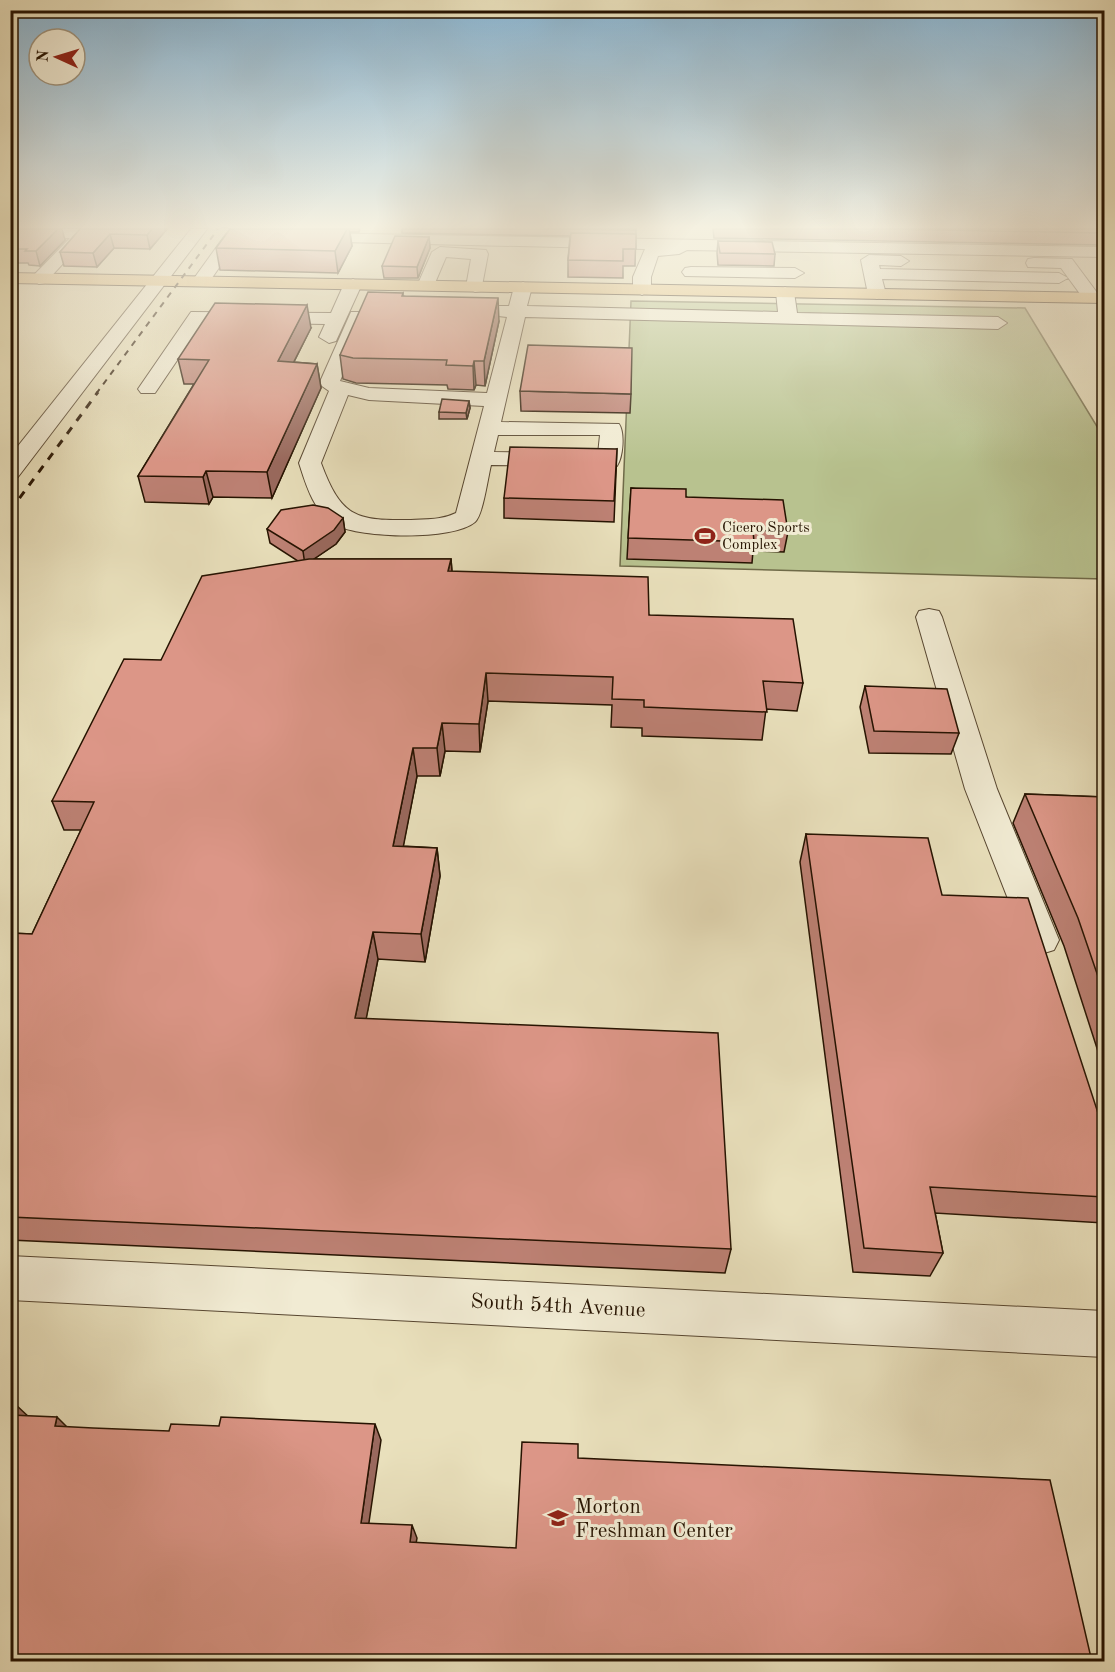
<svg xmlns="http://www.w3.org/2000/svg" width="1115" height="1672" font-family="'Old Standard TT',serif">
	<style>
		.green { fill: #b8c28f; stroke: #6f6a48; stroke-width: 1.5 }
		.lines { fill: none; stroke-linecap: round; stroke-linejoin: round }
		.minor-casing { stroke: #574630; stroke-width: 2 }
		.major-casing { stroke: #261301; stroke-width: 2 }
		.minor { fill: #f1ebd3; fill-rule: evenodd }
		.major { fill: #e4c07e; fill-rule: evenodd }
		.rail-far1 { stroke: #261301; stroke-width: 2; stroke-dasharray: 6 6; stroke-linecap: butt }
		.rail { stroke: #261301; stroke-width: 3; stroke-dasharray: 8 8; stroke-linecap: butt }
		.wall { fill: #bd8174; stroke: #261301; stroke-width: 1.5 }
		.shaded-wall { fill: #9a695e; stroke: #261301; stroke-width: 1.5 }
		.building { fill: #dc9687; stroke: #261301; stroke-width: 1.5 }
		.labels { text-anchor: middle; stroke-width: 6; stroke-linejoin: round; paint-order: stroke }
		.far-poi-label { font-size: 15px; fill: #261301; stroke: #f1ebd3; text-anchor: start }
		.near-street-label { font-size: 21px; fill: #261301; stroke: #f1ebd3 }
		.near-poi-label { font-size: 21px; fill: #261301; stroke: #f1ebd3; text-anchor: start }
	</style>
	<rect width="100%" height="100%" fill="#e9e0bc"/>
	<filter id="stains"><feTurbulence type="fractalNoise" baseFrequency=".00333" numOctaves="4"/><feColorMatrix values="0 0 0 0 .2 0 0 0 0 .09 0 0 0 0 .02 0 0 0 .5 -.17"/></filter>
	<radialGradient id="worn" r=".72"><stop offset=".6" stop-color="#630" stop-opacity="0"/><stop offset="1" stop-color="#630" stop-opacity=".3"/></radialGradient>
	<path class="green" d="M631,301L1025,308L1104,438V579L620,566Z"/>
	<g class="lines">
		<g class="minor-casing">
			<path id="minor" d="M10,229H95L45,283L39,284L30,279L70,238L10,237Z
				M191,229H207L18,477L10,479V456Z
				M232,232H251L259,237L251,242H237L207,285H195L192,281L195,277L226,234Z
				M305,233L1104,247V257L687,250L679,254L658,256L651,277V290L642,295L633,290V277L645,249L299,241L297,238L299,235Z
				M440,247L486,250L488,254L481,291L475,292L466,287L471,259L446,257L432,290H420L417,286L432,252Z
				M869,255L901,256L909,261L901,266L879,265L880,269L1059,273L1068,278L1059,283L882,279L886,294L877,299L868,294L861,260Z
				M1034,258L1072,259L1101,298L1098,302H1086L1061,268L1028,267L1026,263L1028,259Z
				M691,267L795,268L804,273L795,278L685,276L682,272L685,268Z
				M353,279L362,284L336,341L329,343L319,337L325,324L203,322L155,393H141L138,389L191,312L331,313L344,284Z
				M523,282L532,287L527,306L778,312L776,292L785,287L794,292L797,313L998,317L1007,323L998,329L525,317L501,422L619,424C625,433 623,457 617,466L491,465C488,477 483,515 475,522C453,541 360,538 336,525C314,513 306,485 299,463L329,391L319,384L351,312H365L367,316L340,381L369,388L487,393L507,317L489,315L486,311L495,306H509L514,287ZM348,395L369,400L484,406L456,513C442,520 426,519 411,520C355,521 341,517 321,463ZM498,435H600L598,454L494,452Z
				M929,609L939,611L942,617L997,789L1059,940L1054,950L1041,954L1028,950L965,789L916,617L919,611Z
				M10,1256L1104,1311V1357L10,1300Z"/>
		</g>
		<g class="major-casing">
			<path id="major" d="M10,273L1104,293V303L10,283Z"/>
		</g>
		<use href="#minor" class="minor"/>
		<use href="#major" class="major"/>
		<path class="rail-far1" d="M96,394L218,229"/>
		<path class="rail" d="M10,511L98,392"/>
	</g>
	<path class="wall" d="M10,229L65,240L40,266L29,265L28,263H10Z
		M80,229H167L150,249L114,248L97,267L64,266L60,252Z
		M230,229H360L359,232H350L352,246L338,273L220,270L216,248Z
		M402,229H636L635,266H623V278L568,277V260L570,236L402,233Z
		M713,229H1104V246V245L714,238Z
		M429,237L430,248L418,278H384L382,266Z
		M718,241L775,254L774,266L718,265L717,253Z
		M403,293V296L499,321L485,386L476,385L474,390L448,389L447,385L356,383L343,379L340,355Z
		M311,328L294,362L317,364L321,388L272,498L213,497L209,504L145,502L138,476L194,384H184L178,359Z
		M520,391L631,394L630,413L521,411Z
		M469,401L470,408L467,419H439V412Z
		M617,449L614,522L504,518V498Z
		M631,488L686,497L788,532L784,552L753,551L752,563L627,559Z
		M343,518L345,532L336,544L314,559H451L452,572L649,615L803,683L797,711L766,709L762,740L642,736V728L611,727L612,705L488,701L480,752L445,751L440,776H417L403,846L437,848L440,876L425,962L378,959L366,1018L731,1249L725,1273L10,1240V933L32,934L81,830H64L52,801L161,660L298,561L270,543L267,529Z
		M865,686L959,733L951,754L869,753L860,707Z
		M1025,794L1104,797V1070L1064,946L1013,823Z
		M806,834L942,895L1098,1113L1104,1125V1223L935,1213L943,1253L930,1276L853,1272L800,862Z"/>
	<path class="shaded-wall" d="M58,229H62L65,240L40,266L36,251Z
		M152,229H167L150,249L147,235Z
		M347,229H349L352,246L338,273L335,251Z
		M110,234L114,248L97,267L93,253Z
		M429,237L430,248L418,278L417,267Z
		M498,298L499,321L485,386L484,361Z
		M307,305L311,328L282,385L278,361Z
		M474,361L476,385L474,390L473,366Z
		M317,364L321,388L272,498L267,472Z
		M469,401L470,408L467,419L466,413Z
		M206,471L213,497L209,504L203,477Z
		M343,518L345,532L336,544L305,565L303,551Z
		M451,559L453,586L448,571Z
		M486,673L488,701L480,752L479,724Z
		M442,723L445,751L440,776L437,748Z
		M413,748L417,776L398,874L393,846Z
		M437,848L440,876L425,962L421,934Z
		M373,932L378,959L361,1045L355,1018Z
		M15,1404L31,1419L11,1415Z
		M57,1417L72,1432L55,1426Z
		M375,1424L381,1440L367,1536L361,1523Z
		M412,1525L417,1538L414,1555L410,1542Z"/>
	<path class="building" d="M10,229H58L36,251H25L27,249H10Z
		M80,229H152L147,235L110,234L93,253L60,252Z
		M230,229H347L335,251L216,248Z
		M570,229H636V230Z
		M891,229H1104V233Z
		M571,233L636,234V249H623V261L568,260Z
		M395,236L429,237L417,267L382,266Z
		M718,241L772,242L775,254L720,253Z
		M368,292L403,293L402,296L498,298L484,361H474L473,366L446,365L447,360L353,358L340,355Z
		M215,303L307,305L278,361L317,364L267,472L206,471L203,477L138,476L209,360L178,359Z
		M528,345L632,348L631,394L520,391Z
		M442,399L469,401L466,413L439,412Z
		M510,447L617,449L614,501L504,498Z
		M631,488L686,489V497L783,500L788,532L753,530L754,542L628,538Z
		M313,505L328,508L343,518L334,530L303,551L267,529L281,510Z
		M309,559H451L448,571L648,577L649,615L793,619L803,683L763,681L767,712L644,707V700L612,699L613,677L486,673L479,724L442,723L437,748H413L393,846L437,848L421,934L373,932L355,1018L718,1033L731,1249L10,1217V933L32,934L94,802L52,801L124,659L161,660L202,576Z
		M865,686L947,689L959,733L874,731Z
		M1025,794L1104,797V994L1078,918Z
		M806,834L928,838L942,895L1028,898L1098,1113L1104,1125V1197L930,1187L943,1253L864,1248Z
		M10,1403L15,1404L11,1415L57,1417L55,1426L93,1428L169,1431L171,1424L219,1426L221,1417L375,1424L361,1523L412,1525L410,1542L516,1548L522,1442L578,1444V1458L1050,1480L1092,1662H10Z"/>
	<linearGradient id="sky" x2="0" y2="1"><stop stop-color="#89b7d6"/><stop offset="0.49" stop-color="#f5f1e1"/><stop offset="1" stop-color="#f5f1e1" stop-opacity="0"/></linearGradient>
	<rect width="1115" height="463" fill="url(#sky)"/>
	<defs>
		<g id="stadium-bare" transform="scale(1.62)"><path d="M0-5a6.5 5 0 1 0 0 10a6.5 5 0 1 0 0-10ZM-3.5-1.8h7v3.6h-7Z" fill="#8f2418" stroke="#f1ebd3" stroke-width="2.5" paint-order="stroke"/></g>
		<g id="school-bare" transform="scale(1.62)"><path d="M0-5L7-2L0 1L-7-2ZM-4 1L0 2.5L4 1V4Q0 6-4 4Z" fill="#8f2418" stroke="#f1ebd3" stroke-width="2.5" paint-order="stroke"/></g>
	</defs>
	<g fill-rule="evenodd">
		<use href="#stadium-bare" x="705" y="536"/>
		<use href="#school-bare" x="558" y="1518"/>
	</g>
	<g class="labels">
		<g class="far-poi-label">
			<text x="722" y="532">Cicero Sports<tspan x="722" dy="17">Complex</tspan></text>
		</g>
		<g class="near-street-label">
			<text transform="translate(558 1305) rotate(3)" y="7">South 54th Avenue</text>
		</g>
		<g class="near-poi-label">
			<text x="575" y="1513">Morton<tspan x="575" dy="24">Freshman Center</tspan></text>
		</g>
	</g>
	<rect width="1115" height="1672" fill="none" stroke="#e9e0bc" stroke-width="36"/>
	<rect x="12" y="12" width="1091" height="1648" fill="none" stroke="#261301" stroke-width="3"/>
	<rect x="18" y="18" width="1079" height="1636" fill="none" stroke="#261301" stroke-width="1.5"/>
	<g transform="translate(57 57) rotate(274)"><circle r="28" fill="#f1ebd3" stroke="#a0957f" stroke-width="1.5"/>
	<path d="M0-4.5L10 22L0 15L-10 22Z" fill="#8f2418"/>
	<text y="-9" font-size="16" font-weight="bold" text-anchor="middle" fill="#261301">N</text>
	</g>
	<rect width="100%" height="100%" filter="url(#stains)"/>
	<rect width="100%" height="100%" fill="url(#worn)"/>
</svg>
